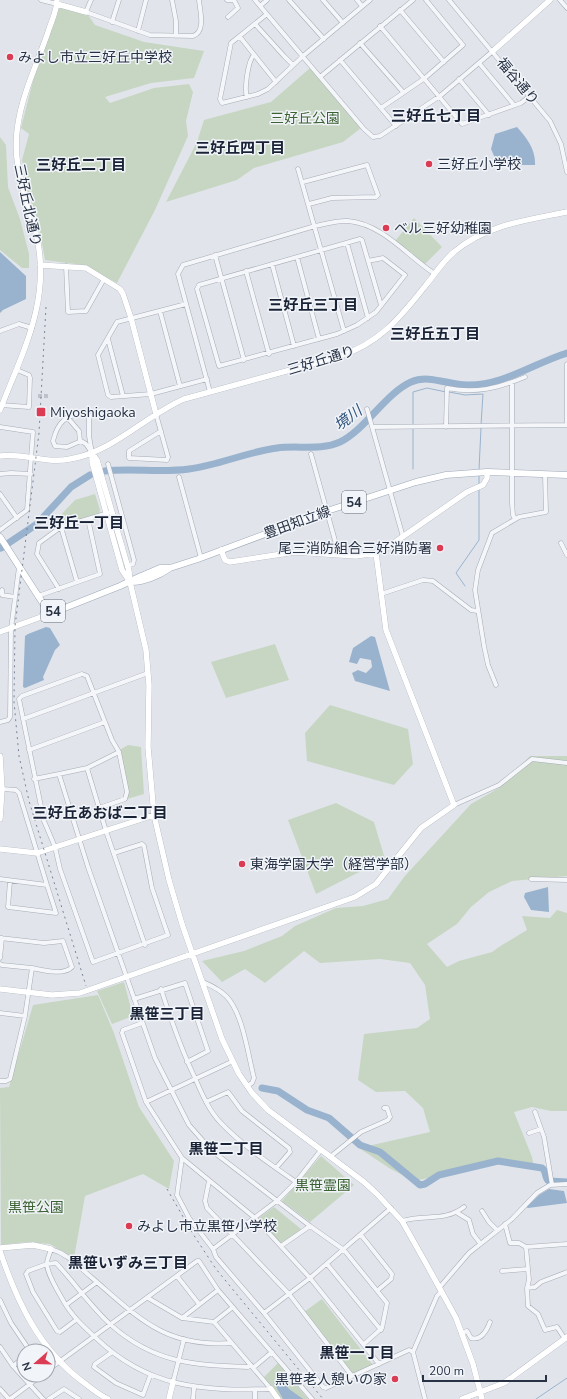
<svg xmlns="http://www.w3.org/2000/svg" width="567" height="1399" font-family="'Nunito Sans','Noto Sans JP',sans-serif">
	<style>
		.green { fill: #c7d6c2 }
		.water { fill: #99b3ce }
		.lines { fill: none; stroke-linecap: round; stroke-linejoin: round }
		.stream { stroke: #99b3ce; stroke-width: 1 }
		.river { stroke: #99b3ce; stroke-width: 7 }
		.street-tunnel { stroke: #bcc1ca; stroke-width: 4; stroke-dasharray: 4 2; stroke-linecap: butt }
		.street-casing { stroke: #a6acb6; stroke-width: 5 }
		.secondary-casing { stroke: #a6acb6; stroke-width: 6 }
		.primary-casing { stroke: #9fa9b8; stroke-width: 7 }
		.street { stroke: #f5f6f9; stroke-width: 4 }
		.secondary { stroke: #fff; stroke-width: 5.5 }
		.primary { stroke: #fff; stroke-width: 6 }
		.rail { stroke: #798496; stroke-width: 1; stroke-dasharray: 2 4; stroke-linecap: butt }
		.poi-dot { fill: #db3c53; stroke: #f1f4f8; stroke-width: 1.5 }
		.labels { text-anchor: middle; stroke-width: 3; stroke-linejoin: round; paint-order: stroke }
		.shield { fill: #f1f4f8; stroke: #646c7b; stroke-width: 1 }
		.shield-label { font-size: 13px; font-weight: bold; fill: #283245 }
		.poi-label { font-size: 14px; fill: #283245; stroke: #f1f4f8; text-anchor: start }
		.street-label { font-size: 14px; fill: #283245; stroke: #f1f4f8 }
		.park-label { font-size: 14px; fill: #3c6234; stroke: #f1f4f8 }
		.neighbourhood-label { font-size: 15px; font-weight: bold; fill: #1a2336; stroke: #f1f4f8 }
		.water-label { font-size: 15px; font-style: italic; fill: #2e517d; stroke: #f1f4f8 }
	</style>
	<rect width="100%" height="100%" fill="#e1e5eb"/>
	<path class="green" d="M58,7L86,12L95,25L127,36L144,42L204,51L194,78L151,83L105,97L110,103L154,88L189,84L193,92L186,121L188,136L155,210L117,283L82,265L45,260L38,221L27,191L22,160L29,134L21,128L42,45Z
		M310,68L361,128L343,142L254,168L237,180L166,202L197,142L204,120L271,102Z
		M0,137L6,145L8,187L20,219L29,254V268H22L0,250Z
		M414,218L442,247L425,264L395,241Z
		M95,494L100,510L99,514L61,525L56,520L75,500Z
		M275,644L289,680L226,698L211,662Z
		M330,705L408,729L413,764L394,785L307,761L305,733Z
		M128,745L141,747L144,794L127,799L128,792L118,751Z
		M530,756H567V876L512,881L489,892L471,907L457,924L427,944L447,967L459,961L492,952L502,945L527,930L522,916L550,918L557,910L567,913V1111H551L532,1107L514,1112L532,1157L534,1167L500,1159L466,1170L414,1181L389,1168L359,1148L430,1132L423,1108L405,1091L376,1092L358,1080L364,1034L417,1028L430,1019L425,985L410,963L380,959L320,963L304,951L265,983L245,969L222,982L202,961L244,951L282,936L295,926L336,908L363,906L388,899L404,877L471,804L499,788Z
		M336,803L374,822L385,859L316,894L288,820Z
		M124,982L133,1016L112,1024L97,991Z
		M98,995L114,1033L139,1107L174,1161L169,1189L143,1174L85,1196L74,1258L50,1244L28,1242L1,1245L0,1088L9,1087L33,1005Z
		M321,1156L354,1185L310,1222L282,1201Z
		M274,1207L301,1229L281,1246L255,1221Z
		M322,1299L373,1365L351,1375L304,1312Z
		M278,1363L308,1399H280L264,1377Z"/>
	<path class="water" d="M517,127C527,138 536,150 535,165H498L491,149L495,134Z
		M0,252L26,276V299L3,310L0,313Z
		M46,627L50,628L60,645L55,650L43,677L44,680L25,688L23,687L25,636L28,634Z
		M371,636L375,637L390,691L355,681L352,673L358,670L366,673L372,667L371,660L360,658L357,664L349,662L353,648Z
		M548,887L549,912L531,910L524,897L525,893Z
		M549,1189L564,1191L567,1203L528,1208L526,1207L539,1195Z
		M281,1378L289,1389L303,1399H283L274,1383Z"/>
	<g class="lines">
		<path class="stream" d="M449,392L465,395L483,394L481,425
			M413,425V392L427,388L446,392
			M413,469V428
			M479,470L481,428
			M479,476V484
			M0,548V551
			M465,586L456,573L479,540V490
			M536,1399L567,1378"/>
		<path class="river" d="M105,471C133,468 161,473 189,469C219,465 247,452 277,448C298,445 320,451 340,442C365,430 386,393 411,382C429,374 448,385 467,385C503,386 534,363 567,353
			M1,548L37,524L71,487L90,475
			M262,1088L278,1091L307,1110L329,1118L360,1145L380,1152L420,1185L425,1184L439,1175L498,1161L542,1168C547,1171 544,1178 549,1181L567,1182"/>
		<path class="street-tunnel" d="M38,396H49"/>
		<g class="street-casing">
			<path id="street" d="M41,0L57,4
				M91,0L86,12L150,35L193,36C206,32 200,11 199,0
				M172,0L176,21V36
				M227,0H234L238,8L228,17
				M255,0L364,129L373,137L380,136L440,96L493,51
				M289,0L324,39
				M323,0L343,23
				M357,0L362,6
				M449,0L550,121L561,144L567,172
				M560,0L567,8
				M260,6L267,0
				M400,10L444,62
				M267,14L231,43L220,99L222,103L258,94L268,89L303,56L370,0
				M112,22L119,0
				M255,24L284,56L293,65
				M380,26L462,124L521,103L530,96
				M138,31L146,0
				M240,37L276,82
				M360,43L403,92
				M340,60L396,126
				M479,63L514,105
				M320,77L413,0
				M459,79L489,115
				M247,97C244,89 248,60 254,55
				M381,108L425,78L463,45L426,0
				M298,169L344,331
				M303,182L367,165L378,195L376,197L332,198L309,204
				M347,243L368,318
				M215,255L244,360
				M297,257L319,339
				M368,261L383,258L405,275L376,312L357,325L337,334L219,366L197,289L199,285L360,239L362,240L381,305
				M272,264L294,346
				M66,266L68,312L86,311L104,279
				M246,271L269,354
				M186,304L117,322L98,355L108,395L111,397L151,394L207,379
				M160,311L180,386
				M0,331L19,324L32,328
				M108,339L123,396
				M512,382V503L513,515L515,519
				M210,392L178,274L183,265L315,226C326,224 337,220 348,221C383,224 407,256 435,274
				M0,405L29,407L30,378L29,375L17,370
				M367,409L403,537
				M83,412L89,415V436L92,453L86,444L81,441L67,447L55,446L53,441C58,421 65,417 83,412Z
				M156,414L168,457L167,460L129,458V451L161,431
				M67,417L79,431L80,441
				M567,425V364
				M0,427L33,432L27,510L0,530
				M372,427L567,425
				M446,427L447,388C476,394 498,388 525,377
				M311,454L339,555
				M108,464L134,560L133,564L127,566
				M0,474L11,473L31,474
				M179,477L201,558
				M0,494L17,518
				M61,527L77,582
				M561,543L567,555
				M59,589L37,554L39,543L61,527L108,513
				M2,590V595L15,597
				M381,594L423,580L433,581L471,610L477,611
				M38,596L100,574L88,519
				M496,685L488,665L484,646L475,590L478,570L492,533L519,517L546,512L545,475
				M23,719L148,673
				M0,722L8,720L10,717L11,629L19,567
				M29,750L105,722
				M119,752L87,768L59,774L88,867L155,1058L189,1125L211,1150L310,1226L344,1250L387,1303L382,1328L364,1344
				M87,768L106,831L145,945
				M34,779L59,774
				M2,789L16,790L19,793L47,885
				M454,805L499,785L532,759L567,763
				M99,808L125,799L127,792L119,752L112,740L87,676L82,674L22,696L19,699L44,821L55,847L60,869L93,962L168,935L152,888L144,846L142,844L114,853
				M0,879L47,885L56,913L8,907L10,881
				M531,879L567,880
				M0,938L44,943L63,941L72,967C64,976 42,970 32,968L25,1016L10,1079L6,1081H0
				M0,958L2,938
				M0,964L2,965L32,968
				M203,982C212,986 219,989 226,996C243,1013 248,1055 254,1078L252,1083L247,1086
				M161,989C171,1020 181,1049 195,1078C202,1094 209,1111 221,1123C243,1146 270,1164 296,1182
				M134,999L185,983L208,1051L187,1062
				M0,1013L25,1016
				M142,1023L123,1030L122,1033L146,1102L182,1158L255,1218L310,1278L379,1364
				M146,1102L231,1062
				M206,1102L228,1092L242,1111L289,1148L290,1152L276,1168
				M535,1112L544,1137L552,1185
				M529,1133L541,1129
				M330,1157L361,1132L388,1120L390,1117L387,1108H384
				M182,1158L177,1195L189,1218L213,1249L216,1257L264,1313L323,1387L326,1388L409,1350L413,1352L425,1399
				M209,1181L205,1201L207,1208L289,1294L352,1376
				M482,1211L489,1222L497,1230
				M456,1212L469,1220L473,1234L480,1243
				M402,1221C423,1214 445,1222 464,1207
				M505,1224L510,1243H519L526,1247L529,1280L527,1288L528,1306L538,1314L545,1330L557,1327L565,1339
				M361,1235L392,1274L391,1279L378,1290
				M281,1246L310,1226
				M526,1247L567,1244
				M213,1249L278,1200L296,1182L321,1150
				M327,1264L381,1330
				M502,1271L528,1269
				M177,1276L199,1304
				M439,1288L469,1253L512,1219L537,1193L550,1185L567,1184
				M527,1288L535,1287L541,1282L567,1272
				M148,1298L182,1318L214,1322L233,1307
				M0,1300L11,1323L30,1351
				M66,1305L97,1282
				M264,1313L310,1278L391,1208
				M182,1318L218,1290
				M76,1320L60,1332L57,1331L33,1292L26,1274L28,1271L47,1264L56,1263C75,1283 90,1306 111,1325C154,1363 193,1365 248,1367L251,1365
				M214,1322L271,1389
				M461,1333L467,1331L471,1338C481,1341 487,1330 490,1322
				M232,1343C164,1348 138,1317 91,1277C78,1266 68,1254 51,1249C50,1253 47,1259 47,1263C46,1273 59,1293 64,1302C72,1316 84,1327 96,1338C148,1388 202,1391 271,1389
				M0,1347L13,1366L43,1399
				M413,1352L437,1296L441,1292
				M111,1353L95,1364L94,1367L116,1383L143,1395L150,1376
				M13,1366L24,1357
				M253,1368L272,1352
				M48,1370L197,1261H199L218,1290L312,1399
				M173,1382L184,1339
				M0,1389L9,1399
				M10,1399L42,1375
				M49,1399L64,1389L79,1399
				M193,1399L194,1388
				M255,1399V1390"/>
		</g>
		<g class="secondary-casing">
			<path id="secondary" d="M57,4L86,12
				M493,51L550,0
				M40,265L86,268L120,289L123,294L131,318L156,414
				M0,410C23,351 52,299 36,233C26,195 11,164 18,124C23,91 39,60 49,29C52,20 57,10 57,0
				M92,453L97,460L129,571L130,582L146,650L149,685L148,747L154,815L169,880L182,924L222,1039L239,1074L252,1093L268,1110L364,1182L377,1194L402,1221L428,1267L456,1318L473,1364L482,1399
				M92,453V462L122,570L130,582
				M0,456C23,453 47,464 70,459C113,452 145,416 184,399L338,357C383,342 402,315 430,280C437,271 444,260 454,252C485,225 527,220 567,212
				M221,550L225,560L230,562L295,552L356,556L376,553L388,547L467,492L483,485L487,478V472
				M0,632L41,617L46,608
				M0,756L2,789L0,819
				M0,849L37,853L154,815
				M0,989L52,995L80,993L355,897L376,884L421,828L454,805L386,630L376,553
				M0,1248L33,1245L51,1249
				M0,1251C17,1302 39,1349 83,1382C91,1388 99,1395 108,1399
				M271,1389L278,1399
				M169,1399L173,1382
				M462,1399L504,1383L567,1337"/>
		</g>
		<g class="primary-casing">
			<path id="primary" d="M0,537L46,608L49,611H57L120,586L139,577L160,568H170L198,559L327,511L416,482L446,475L487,472L567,475
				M131,582C144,582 159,576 170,568"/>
		</g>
		<use href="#street" class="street"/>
		<use href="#secondary" class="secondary"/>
		<use href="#primary" class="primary"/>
		<path class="rail" d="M46,307L39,433L15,626L14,702L19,756L29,801L86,986
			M167,1189L193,1234L216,1269L323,1399"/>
	</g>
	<g class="poi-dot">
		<circle cx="10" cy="57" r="4"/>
		<circle cx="429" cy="164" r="4"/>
		<circle cx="386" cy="228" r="4"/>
		<rect x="36" y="407" width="10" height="10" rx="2"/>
		<circle cx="440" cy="548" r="4"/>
		<circle cx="242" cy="864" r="4"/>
		<circle cx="129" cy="1226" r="4"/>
		<circle cx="395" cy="1379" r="4"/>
	</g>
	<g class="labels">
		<g class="shield">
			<rect x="342" y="491" width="24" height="22" rx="3"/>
			<rect x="41" y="600" width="24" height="22" rx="3"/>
		</g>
		<g class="shield-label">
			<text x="354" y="507">54</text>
			<text x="53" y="616">54</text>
		</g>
		<g class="poi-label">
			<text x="18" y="62">みよし市立三好丘中学校</text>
			<text x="437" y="169">三好丘小学校</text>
			<text x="394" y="233">ベル三好幼稚園</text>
			<text x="50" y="417">Miyoshigaoka</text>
			<text x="432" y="553" text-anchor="end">尾三消防組合三好消防署</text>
			<text x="250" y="869">東海学園大学（経営学部）</text>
			<text x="137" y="1231">みよし市立黒笹小学校</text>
			<text x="387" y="1384" text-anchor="end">黒笹老人憩いの家</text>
		</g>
		<g class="street-label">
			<text transform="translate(518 81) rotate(50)" y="5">福谷通り</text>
			<text transform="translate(28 205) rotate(78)" y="5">三好丘北通り</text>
			<text transform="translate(321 360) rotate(-17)" y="5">三好丘通り</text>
			<text transform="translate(297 522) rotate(-20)" y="5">豊田知立線</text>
		</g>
		<g class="park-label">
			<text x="305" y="123">三好丘公園</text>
			<text x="323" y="1190">黒笹霊園</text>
			<text x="36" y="1212">黒笹公園</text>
		</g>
		<g class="neighbourhood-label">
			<text x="436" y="121">三好丘七丁目</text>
			<text x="240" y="153">三好丘四丁目</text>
			<text x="81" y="170">三好丘二丁目</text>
			<text x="313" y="310">三好丘三丁目</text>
			<text x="435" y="339">三好丘五丁目</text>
			<text x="79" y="528">三好丘一丁目</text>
			<text x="100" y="818">三好丘あおば二丁目</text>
			<text x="167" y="1019">黒笹三丁目</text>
			<text x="226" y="1154">黒笹二丁目</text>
			<text x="128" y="1268">黒笹いずみ三丁目</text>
			<text x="357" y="1358">黒笹一丁目</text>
		</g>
		<g class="water-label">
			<text transform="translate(348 418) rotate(-37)" y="5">境川</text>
		</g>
	</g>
	<g transform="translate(36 1363) rotate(250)"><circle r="19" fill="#f1f4f8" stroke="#a1a6b0"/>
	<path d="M0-3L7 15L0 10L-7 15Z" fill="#db3c53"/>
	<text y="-6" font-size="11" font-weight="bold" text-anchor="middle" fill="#283245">N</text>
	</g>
	<path d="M423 1375v6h123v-6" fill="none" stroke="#283245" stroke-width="2"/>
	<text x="429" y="1375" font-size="12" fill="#283245" stroke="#f1f4f8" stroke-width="3" paint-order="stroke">200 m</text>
</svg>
